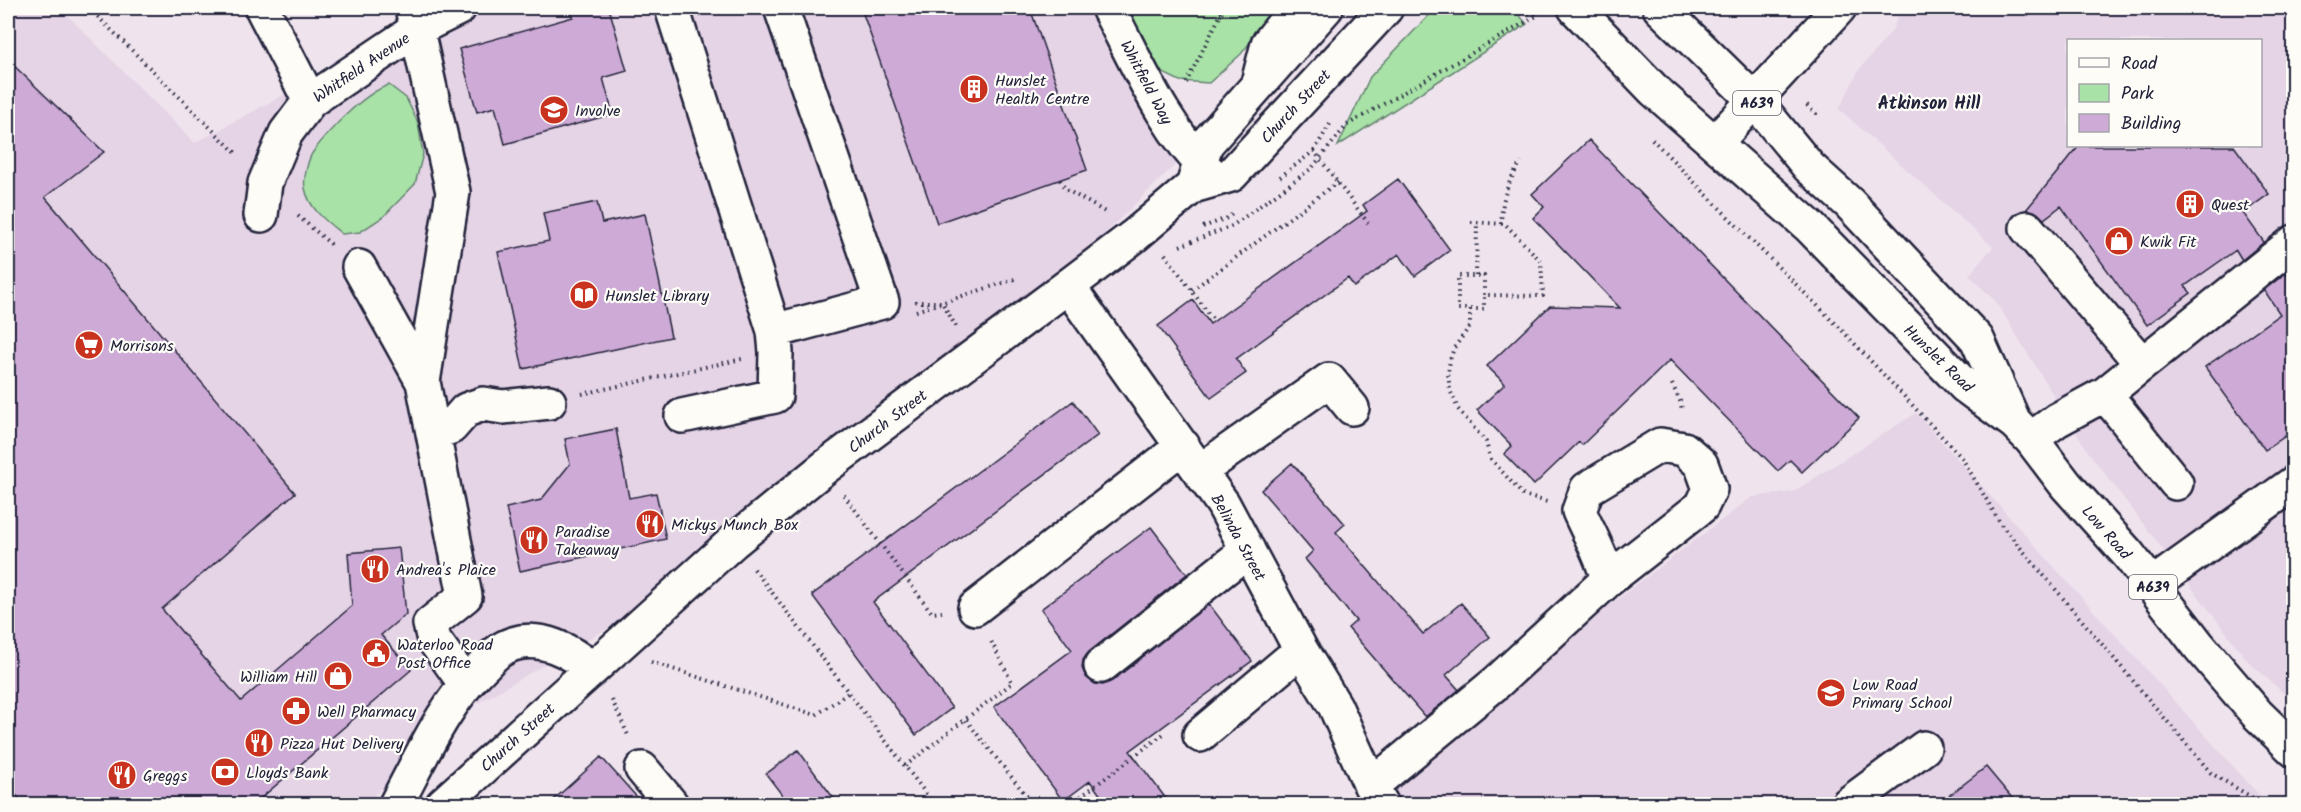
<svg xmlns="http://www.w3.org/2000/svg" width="2301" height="812" font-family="Kalam,sans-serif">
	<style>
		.built { fill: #e5d3e6; fill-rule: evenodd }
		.green { fill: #a8e2a7; stroke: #658271; stroke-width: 1.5 }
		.building { fill: #cdabd6; stroke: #22223b; stroke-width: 1.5 }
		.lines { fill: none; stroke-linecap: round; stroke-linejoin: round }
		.minor-casing { stroke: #22223b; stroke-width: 38 }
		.major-casing { stroke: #22223b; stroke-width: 38 }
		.path { stroke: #22223b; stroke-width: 4; stroke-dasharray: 1.5 4.5; stroke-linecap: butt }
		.minor { stroke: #fdfcf7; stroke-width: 33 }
		.major { stroke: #fdfcf7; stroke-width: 33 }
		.labels { text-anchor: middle; stroke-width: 4.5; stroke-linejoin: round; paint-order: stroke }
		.shield { fill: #fdfcf7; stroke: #646373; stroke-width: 1.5 }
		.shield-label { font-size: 15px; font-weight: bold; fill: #22223b }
		.street-label { font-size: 16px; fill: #22223b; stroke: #fdfcf7 }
		.poi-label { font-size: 16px; fill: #22223b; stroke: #fdfcf7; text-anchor: start }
		.neighbourhood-label { font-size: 18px; font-weight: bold; fill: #22223b; stroke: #fdfcf7 }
	</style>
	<rect width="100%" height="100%" fill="#efe4ed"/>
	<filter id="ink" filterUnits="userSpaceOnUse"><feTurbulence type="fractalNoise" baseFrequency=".0167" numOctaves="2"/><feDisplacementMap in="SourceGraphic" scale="12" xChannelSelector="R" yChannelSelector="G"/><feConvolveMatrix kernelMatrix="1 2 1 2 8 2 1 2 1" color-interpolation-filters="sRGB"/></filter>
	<g filter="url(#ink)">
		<path class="built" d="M8,8H60L195,143L444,8H1102L1181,159L1095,243L990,321L632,614L478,703L364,804H8Z
			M1902,8H2293V702L2248,661L2089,453L1996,302L1969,275L1993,247L1839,109L1859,70L1891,32ZM2068,40H2260V146H2068Z
			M1916,413L2267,804H1382L1371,786L1752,497L1793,492Z"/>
		<path class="green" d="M1115,8H1277L1241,54L1209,83L1180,81L1159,71Z
			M1436,8H1513L1527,24L1338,146L1370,77Z
			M389,85L406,98L418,123L423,154L415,184L383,217L360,232L342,234C326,221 309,209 305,188C303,180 308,159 313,152C329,130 364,93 389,85Z"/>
		<path class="building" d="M570,8H609L627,71L603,78L613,114L505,144L495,107L477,112L459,49L573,17Z
			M861,8H1030L1087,170L937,223Z
			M8,60L104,152L45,197L295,493L162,609L241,701L352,606L348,553L399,548L406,614L381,635L411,670L254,804H24L8,786Z
			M1589,140L1859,418L1802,472L1790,460L1778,471L1670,360L1582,445L1579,442L1534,485L1504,454L1512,446L1477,410L1505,384L1487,366L1550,306L1620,308L1533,218L1544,207L1532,194Z
			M2079,146H2234L2269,194L2243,213L2264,242L2242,260L2236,250L2185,286L2191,293L2147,325L2061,206L2044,219L2034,211L2026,210Z
			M1398,179L1450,250L1415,276L1399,254L1354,287L1348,278L1236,359L1246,373L1211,398L1158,326L1193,300L1210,324L1367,211L1363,205Z
			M597,202L602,223L645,214L671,337L523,369L498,252L549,241L543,213Z
			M2286,273L2294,284V430L2265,450L2205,367L2280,314L2264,290Z
			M1073,401L1098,435L873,602L952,708L916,735L812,595Z
			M616,429L629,498L656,493L666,539L520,571L506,508L541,500L570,464L565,439Z
			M1292,463L1345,524L1336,532L1423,634L1461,603L1490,637L1446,675L1459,690L1425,717L1348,628L1356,621L1305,559L1313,551L1261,490Z
			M1151,527L1187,574L1089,652L1083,660L1082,668L1086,677L1095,684L1103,685L1112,681L1209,604L1252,661L1130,751L1170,804H1107L1090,781L1063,801L994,707L1072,650L1041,609Z
			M798,750L820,780L838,804H789L766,774Z
			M601,757L643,804H549Z
			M1986,767L2017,804H1938Z"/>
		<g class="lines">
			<g class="minor-casing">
				<path id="minor" d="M262,8L310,101
					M412,8L453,192L423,382
					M672,8L774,331L882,302L781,8
					M1108,8C1139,67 1164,128 1213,176
					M1716,142L1839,8
					M1193,186L1206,144L1326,8
					M261,215L265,183L286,133L310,101L417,29L459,8
					M2027,228L2142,364
					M359,267L423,382L465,596L430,624L434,640L465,683
					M1068,286L1223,504L1301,650L1335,706L1371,786L1381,803
					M2105,394L2176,483
					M682,416L775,396L776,352L774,331
					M433,433L451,427L466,410L483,404L503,407L549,402
					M2031,439L2057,420L2105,394L2294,242
					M1200,471L1329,380L1352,408
					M2152,585L2294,483
					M975,608L1183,446
					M1101,666L1248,550
					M1200,735L1301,650
					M642,769L671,804
					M1371,786L1496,683L1608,580L1702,506L1710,489L1701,464L1684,449L1660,445L1587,489L1579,511C1589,534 1602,555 1608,580
					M396,804C422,756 444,704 483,666C492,657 500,648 513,644C541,635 571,651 592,669
					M443,804L733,542L824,468L1068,286L1134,236L1193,186L1231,175L1386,8
					M1848,804L1924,748"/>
			</g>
			<g class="major-casing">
				<path id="major" d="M1575,8L1654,90L1809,226L1965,386L2015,423L2031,439L2066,485L2128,554L2199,646L2257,714L2294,750
					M1660,8L1755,101L1809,167L1849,203L1977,339L2014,422
					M1258,83L1268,44L1296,8"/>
			</g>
			<path class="path" d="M89,8L238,155
				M1518,8L1523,12L1538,15
				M1186,83L1224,8
				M1807,105L1816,114V118
				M1652,139L1741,230L1837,325L1962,458L2002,526L2211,773L2263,804
				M1314,151L1330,124
				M1280,177L1314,151L1368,223
				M1060,180L1065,189L1107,213
				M298,216L333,246
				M1471,222L1505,224L1541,261L1543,296L1484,295V276H1458V309H1484V295
				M1501,224C1502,197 1507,184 1521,162
				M1203,227L1227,218L1234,213
				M1180,246L1232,226L1312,168L1347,125L1538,15L1537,8
				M1165,254L1214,321
				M1476,276L1477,222
				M1192,290L1338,182
				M915,302H942L956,327
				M1470,309V326L1454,348L1450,360L1448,374L1450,390L1458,409L1486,442L1490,458L1523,495L1547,502
				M916,311L1015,279
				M1672,384L1681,403L1682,412
				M582,394L742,359
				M844,495L932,613L942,612
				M754,569L934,804
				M651,662L816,715L848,693
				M612,700L629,737
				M966,720L1033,804
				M905,766L1012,683L990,639
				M1071,804L1166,732"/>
			<use href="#minor" class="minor"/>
			<use href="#major" class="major"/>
		</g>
	</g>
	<defs>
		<g id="building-disc" transform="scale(1.5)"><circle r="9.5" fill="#c8321e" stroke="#fdfcf7"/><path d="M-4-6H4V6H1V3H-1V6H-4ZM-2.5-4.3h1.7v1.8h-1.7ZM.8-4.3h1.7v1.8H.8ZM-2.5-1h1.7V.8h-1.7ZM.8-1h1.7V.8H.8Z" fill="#fff"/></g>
		<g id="school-disc" transform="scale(1.5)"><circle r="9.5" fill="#c8321e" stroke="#fdfcf7"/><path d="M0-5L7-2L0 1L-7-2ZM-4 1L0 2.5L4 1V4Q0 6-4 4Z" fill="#fff"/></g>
		<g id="shop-disc" transform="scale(1.5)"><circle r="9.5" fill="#c8321e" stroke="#fdfcf7"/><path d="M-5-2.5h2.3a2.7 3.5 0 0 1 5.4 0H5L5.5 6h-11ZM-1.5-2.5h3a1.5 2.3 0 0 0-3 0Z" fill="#fff"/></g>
		<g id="library-disc" transform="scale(1.5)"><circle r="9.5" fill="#c8321e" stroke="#fdfcf7"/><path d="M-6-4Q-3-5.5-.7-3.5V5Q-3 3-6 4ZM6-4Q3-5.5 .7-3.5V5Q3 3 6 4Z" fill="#fff"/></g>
		<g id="supermarket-disc" transform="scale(1.5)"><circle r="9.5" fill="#c8321e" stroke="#fdfcf7"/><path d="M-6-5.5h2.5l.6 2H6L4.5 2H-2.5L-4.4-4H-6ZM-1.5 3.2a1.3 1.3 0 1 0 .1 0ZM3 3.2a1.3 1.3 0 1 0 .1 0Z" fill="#fff"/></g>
		<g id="restaurant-disc" transform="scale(1.5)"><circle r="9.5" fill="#c8321e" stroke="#fdfcf7"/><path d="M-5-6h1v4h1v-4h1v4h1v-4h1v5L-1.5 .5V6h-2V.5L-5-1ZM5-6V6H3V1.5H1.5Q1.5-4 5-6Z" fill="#fff"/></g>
		<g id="civic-disc" transform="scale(1.5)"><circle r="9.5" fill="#c8321e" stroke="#fdfcf7"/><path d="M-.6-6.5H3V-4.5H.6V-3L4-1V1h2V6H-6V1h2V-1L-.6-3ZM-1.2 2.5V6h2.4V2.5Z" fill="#fff"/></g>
		<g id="pharmacy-disc" transform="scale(1.5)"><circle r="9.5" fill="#c8321e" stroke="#fdfcf7"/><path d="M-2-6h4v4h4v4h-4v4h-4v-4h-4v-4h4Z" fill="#fff"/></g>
		<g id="bank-disc" transform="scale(1.5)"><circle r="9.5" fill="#c8321e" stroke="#fdfcf7"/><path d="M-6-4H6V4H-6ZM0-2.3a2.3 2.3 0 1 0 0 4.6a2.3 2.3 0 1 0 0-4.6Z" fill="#fff"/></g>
	</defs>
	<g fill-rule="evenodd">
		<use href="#building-disc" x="974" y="89"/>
		<use href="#school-disc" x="554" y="110"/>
		<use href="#building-disc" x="2190" y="204"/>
		<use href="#shop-disc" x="2119" y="241"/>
		<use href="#library-disc" x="584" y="295"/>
		<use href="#supermarket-disc" x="89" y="345"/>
		<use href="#restaurant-disc" x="650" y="524"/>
		<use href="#restaurant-disc" x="534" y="540"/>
		<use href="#restaurant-disc" x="375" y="569"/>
		<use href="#civic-disc" x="376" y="653"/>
		<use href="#shop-disc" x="338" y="676"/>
		<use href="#school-disc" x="1831" y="693"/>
		<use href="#pharmacy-disc" x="296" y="711"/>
		<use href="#restaurant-disc" x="259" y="743"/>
		<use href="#bank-disc" x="225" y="772"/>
		<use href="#restaurant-disc" x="122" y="775"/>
	</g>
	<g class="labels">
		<g class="shield">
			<rect x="1733" y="91" width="48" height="24" rx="4.5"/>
			<rect x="2129" y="575" width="48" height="24" rx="4.5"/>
		</g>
		<g class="shield-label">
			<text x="1757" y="108">A639</text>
			<text x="2153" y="592">A639</text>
		</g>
		<g class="street-label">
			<text transform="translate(361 67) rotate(-34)" y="6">Whitfield Avenue</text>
			<text transform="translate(1147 82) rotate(62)" y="6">Whitfield Way</text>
			<text transform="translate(1295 106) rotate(-47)" y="6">Church Street</text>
			<text transform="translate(1939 358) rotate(44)" y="6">Hunslet Road</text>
			<text transform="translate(887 421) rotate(-37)" y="6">Church Street</text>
			<text transform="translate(2107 532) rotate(49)" y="6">Low Road</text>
			<text transform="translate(1239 537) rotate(61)" y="6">Belinda Street</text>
			<text transform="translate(517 737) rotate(-42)" y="6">Church Street</text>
		</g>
		<g class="poi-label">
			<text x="995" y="86">Hunslet<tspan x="995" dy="18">Health Centre</tspan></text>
			<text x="575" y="116">Involve</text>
			<text x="2211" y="210">Quest</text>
			<text x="2140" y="247">Kwik Fit</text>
			<text x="605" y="301">Hunslet Library</text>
			<text x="110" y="351">Morrisons</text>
			<text x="671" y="530">Mickys Munch Box</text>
			<text x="555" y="537">Paradise<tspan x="555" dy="18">Takeaway</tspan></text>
			<text x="396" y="575">Andrea's Plaice</text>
			<text x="397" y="650">Waterloo Road<tspan x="397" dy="18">Post Office</tspan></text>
			<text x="317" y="682" text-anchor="end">William Hill</text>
			<text x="1852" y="690">Low Road<tspan x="1852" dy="18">Primary School</tspan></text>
			<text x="317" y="717">Well Pharmacy</text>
			<text x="280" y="749">Pizza Hut Delivery</text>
			<text x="246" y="778">Lloyds Bank</text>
			<text x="143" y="781">Greggs</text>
		</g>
		<g class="neighbourhood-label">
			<text x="1929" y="109">Atkinson Hill</text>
		</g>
	</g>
	<rect width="2301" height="812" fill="none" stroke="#fdfcf7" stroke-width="30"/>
	<rect x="15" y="15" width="2271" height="782" fill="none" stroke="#22223b" stroke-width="2" filter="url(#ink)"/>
	<rect x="2067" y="39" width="195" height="108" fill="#fdfcf7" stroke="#a5a5ac" stroke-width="1.5"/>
	<rect x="2079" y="58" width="30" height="9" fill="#fdfcf7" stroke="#a5a5ac" stroke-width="1.5"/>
	<text x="2121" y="69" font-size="18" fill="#22223b">Road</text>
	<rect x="2079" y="84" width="30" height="18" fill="#a8e2a7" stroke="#a5a5ac" stroke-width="1.5"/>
	<text x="2121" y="99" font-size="18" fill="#22223b">Park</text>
	<rect x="2079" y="114" width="30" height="18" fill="#cdabd6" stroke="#a5a5ac" stroke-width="1.5"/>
	<text x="2121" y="129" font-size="18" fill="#22223b">Building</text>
</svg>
